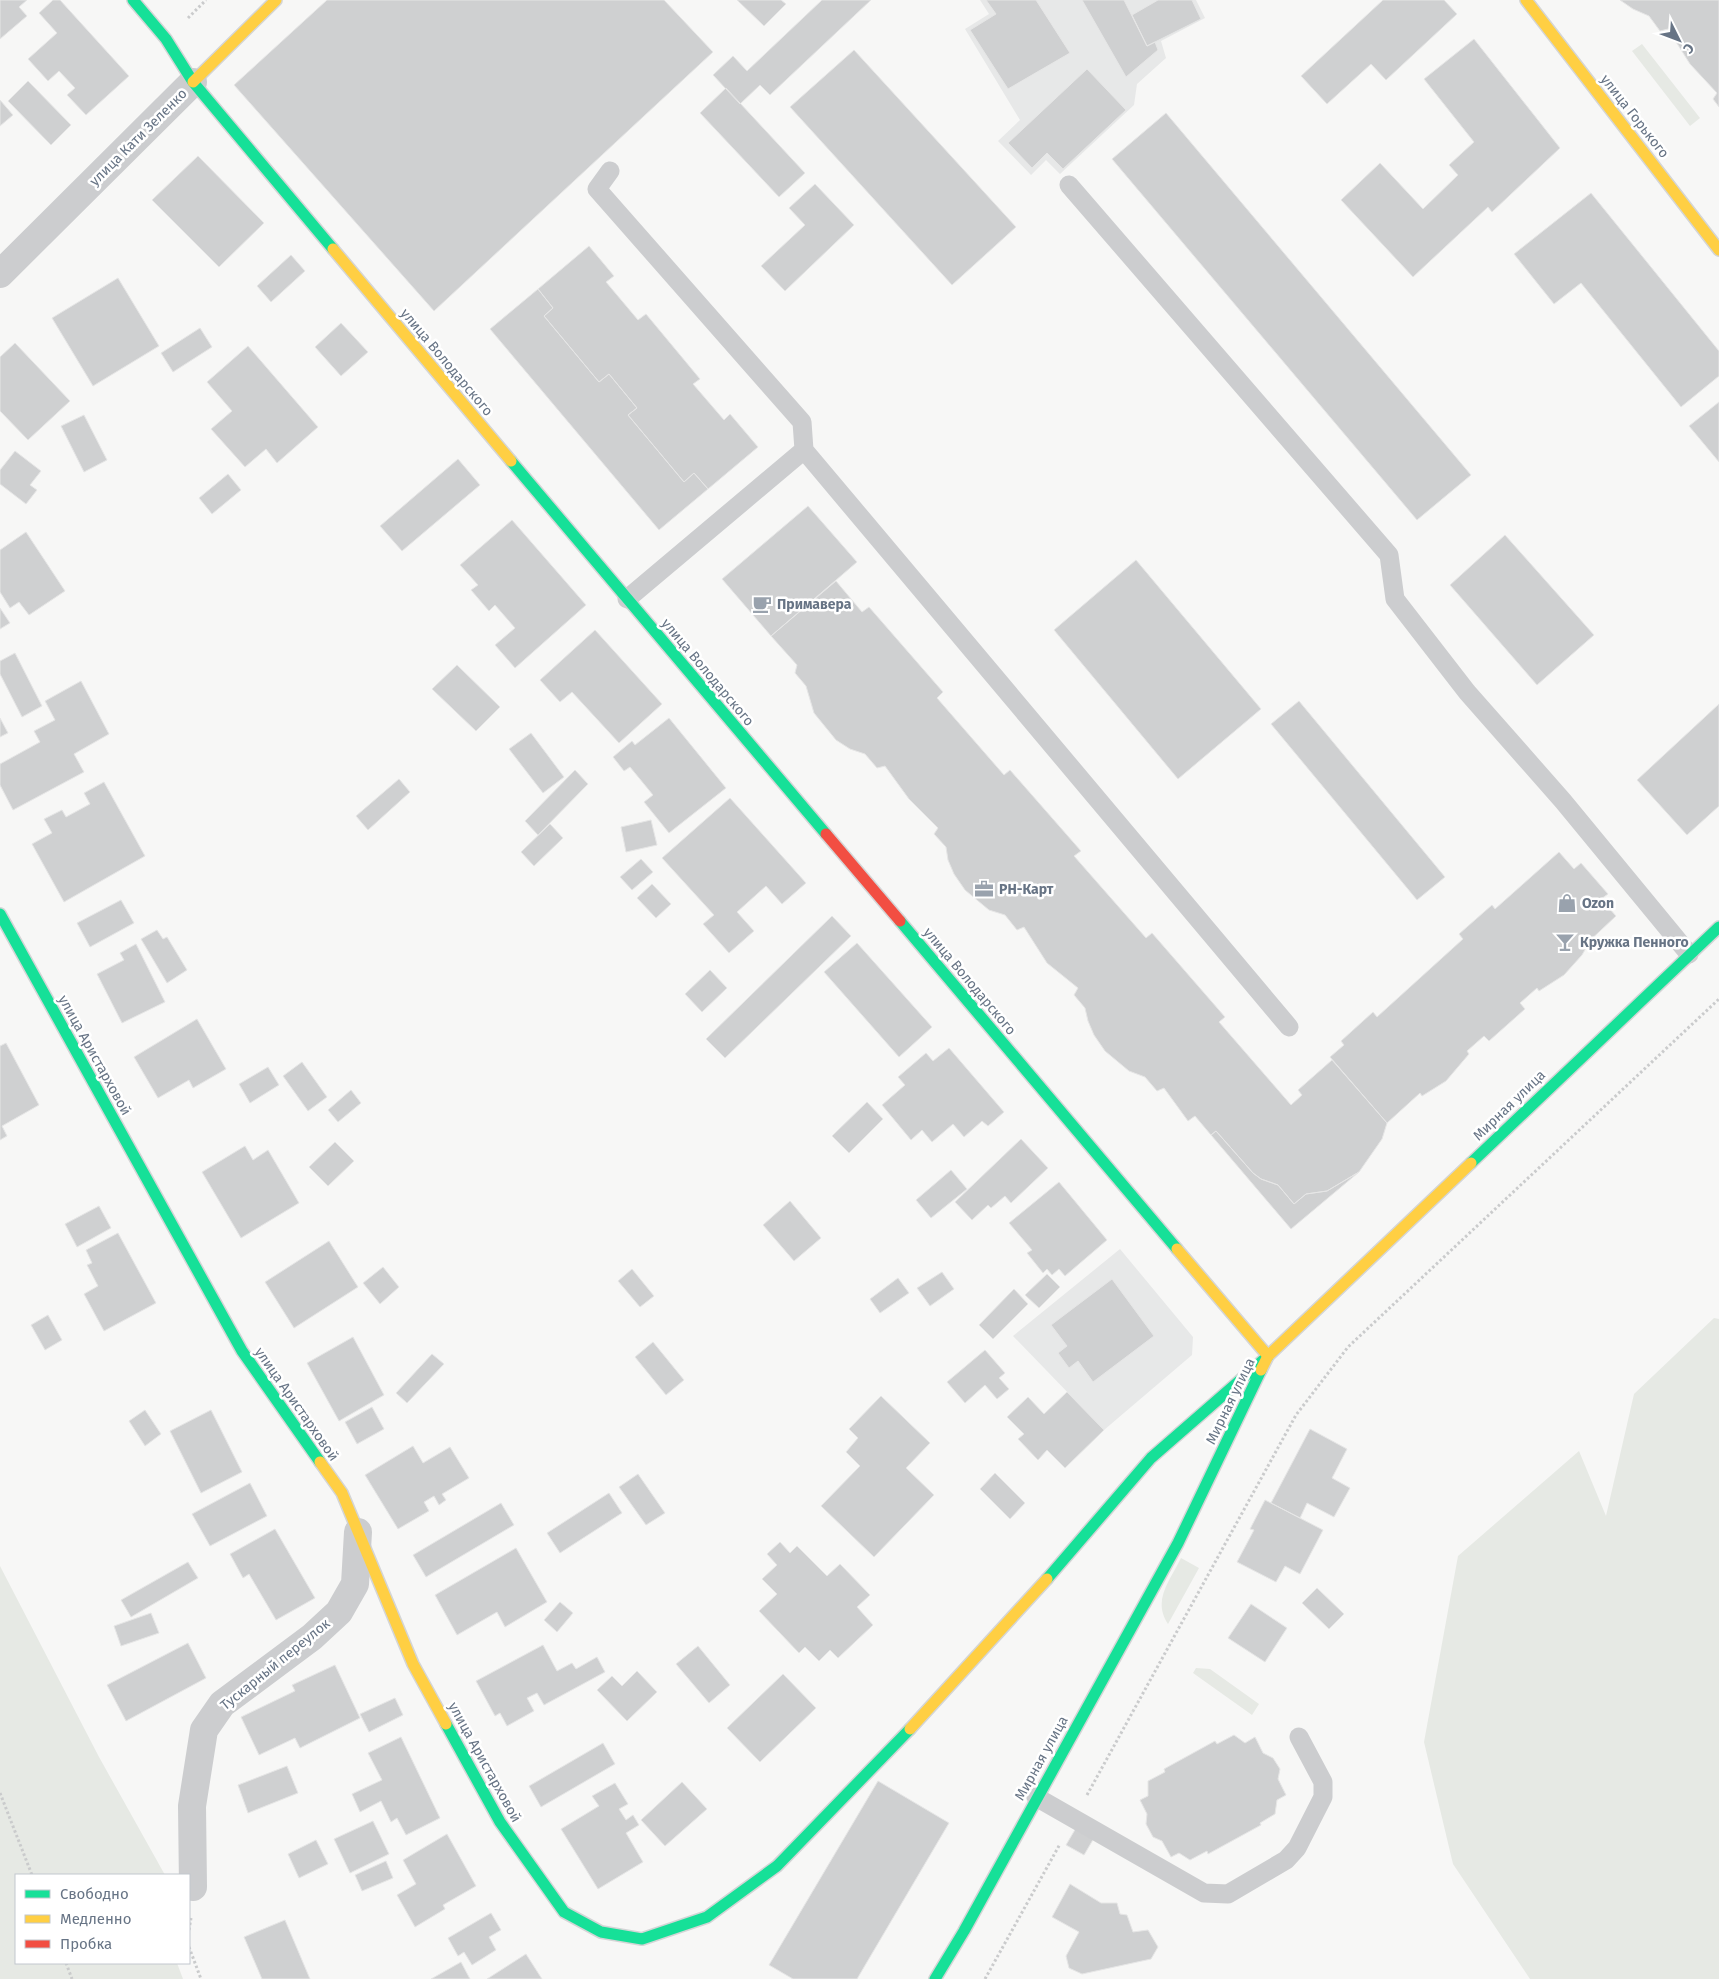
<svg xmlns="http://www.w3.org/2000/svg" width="1719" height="1979" font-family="'Fira Sans',sans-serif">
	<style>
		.built { fill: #e7e8e8 }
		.green { fill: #e6e9e4 }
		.building { fill: #cfd0d1; stroke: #e6e6e6 }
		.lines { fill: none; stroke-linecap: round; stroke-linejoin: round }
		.fast-casing { stroke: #d4d5d6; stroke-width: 14 }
		.slow-casing { stroke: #d4d5d6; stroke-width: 14 }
		.jam-casing { stroke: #d4d5d6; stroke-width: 14 }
		.path { stroke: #cacbcc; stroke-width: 3; stroke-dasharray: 2.5 2.5; stroke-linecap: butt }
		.lane { stroke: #cccdcf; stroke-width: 19 }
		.street { stroke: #cccdcf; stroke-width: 28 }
		.fast { stroke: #16e098; stroke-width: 11 }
		.slow { stroke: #ffcf43; stroke-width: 11 }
		.jam { stroke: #f24e42; stroke-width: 11 }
		.labels { text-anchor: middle; stroke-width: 5; stroke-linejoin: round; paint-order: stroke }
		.street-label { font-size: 14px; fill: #677485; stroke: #fff }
		.poi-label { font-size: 14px; font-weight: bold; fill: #677485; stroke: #fff; text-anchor: start }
	</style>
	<rect width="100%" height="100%" fill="#f7f7f6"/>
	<path class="built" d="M980,0H1196L1205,18L1161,41L1166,58L1137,84L1134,105L1060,174L1046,160L1031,175L998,141L1020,120L965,29L989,14Z
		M1120,1249L1193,1337L1192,1355L1104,1430L1013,1336Z"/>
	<path class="green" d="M1642,44L1700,118L1690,126L1632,51Z
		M1714,1318L1719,1319V1979H1530L1453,1864L1424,1742L1458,1556L1579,1451L1606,1516L1634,1394Z
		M1181,1558L1199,1568L1168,1624C1152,1600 1170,1581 1181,1558Z
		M0,1566L99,1757L165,1875H16V1963H177L183,1979H0Z
		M1196,1668L1210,1669L1259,1704L1252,1715L1193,1673Z"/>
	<path class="building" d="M0,0H27L19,7L27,16L0,39Z
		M53,0H60L129,76L86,115L67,95L75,88L59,71L48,81L28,59L57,33L39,13Z
		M327,0H664L713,52L434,311L234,85Z
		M737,0H781L786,4L764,26Z
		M822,0H871L770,95L760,85L740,104L713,75L733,56L747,71Z
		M986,0H1036L1070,53L1008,89L970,30L996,14Z
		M1082,0H1124L1147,46L1155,42L1158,50L1126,77Z
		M1158,0H1192L1201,19L1147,46L1132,15Z
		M1383,0H1444L1457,14L1386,80L1371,64L1327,104L1301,76Z
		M1620,0H1719V107L1713,99L1717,93L1690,64L1668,29L1660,31L1649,16L1633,9Z
		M1474,39L1560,148L1492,212L1488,207L1413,277L1341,200L1380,163L1423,209L1458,175L1449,165L1474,142L1424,79Z
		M854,50L1016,227L952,285L790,107Z
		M1087,69L1126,110L1063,169L1047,153L1032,168L1008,143Z
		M28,81L71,125L51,145L8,101Z
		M726,88L805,173L779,197L700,113Z
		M0,100L13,115L0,126Z
		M1166,113L1471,475L1417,520L1112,159Z
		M198,156L264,223L219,267L152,200Z
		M815,184L854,225L785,291L761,266L805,225L789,208Z
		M1591,193L1719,351V376L1681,407L1581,283L1554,304L1514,254Z
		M589,246L614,276L606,282L638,320L646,314L700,379L693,384L724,420L730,414L758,447L708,489L694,473L684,482L628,415L637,408L609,374L599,382L544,316L553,308L538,289Z
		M291,255L305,271L271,302L257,286Z
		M118,278L159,346L93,386L52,318Z
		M538,289L553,308L544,316L599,382L609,374L637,408L628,415L684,482L694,473L708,489L659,530L490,329Z
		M341,323L368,352L341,376L315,347Z
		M200,328L212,347L173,372L161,353Z
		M15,343L70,401L28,440L0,411V357Z
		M248,346L318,427L277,463L266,449L245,467L211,429L232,411L207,382Z
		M1719,402V462L1689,426Z
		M84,415L107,460L84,472L61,426Z
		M15,451L41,471L30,485L37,490L26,504L0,484V470Z
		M458,459L480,485L402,551L380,526Z
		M228,474L241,490L212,514L199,498Z
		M808,506L857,562L771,636L722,579Z
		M512,520L586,605L515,668L495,645L515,628L495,605L489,611L471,590L478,585L460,565Z
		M26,532L65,591L29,615L19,602L10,608L0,592V550Z
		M1505,535L1594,635L1537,685L1450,585Z
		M1136,560L1261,709L1178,779L1054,630Z
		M836,581L862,612L869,607L943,692L937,698L1004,775L1010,770L1081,851L1074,856L1146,938L1152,933L1225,1017L1219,1022L1291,1105L1302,1095L1298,1090L1332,1060L1387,1123L1382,1139L1359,1172L1327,1191L1306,1194L1294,1204L1278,1185L1261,1179L1253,1173L1216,1131L1211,1135L1195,1116L1188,1121L1164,1088L1157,1091L1145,1077L1129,1071L1105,1051L1094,1035L1088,1021L1085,1008L1074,995L1078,988L1047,963L1024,927L1017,930L1005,915L989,910L965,890L954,874L948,860L946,847L934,834L938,828L909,799L885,766L877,768L865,754L850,749L836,740L814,713L806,686L795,673L797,665L771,636Z
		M0,608L10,623L0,629Z
		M595,630L662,704L619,743L572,692L560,702L540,680Z
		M15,653L42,706L22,717L0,674V661Z
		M457,665L500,707L476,731L432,689Z
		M81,681L109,734L74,754L84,772L13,810L0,785V764L40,742L34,731L55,720L45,701Z
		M1299,701L1445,877L1417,900L1271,724Z
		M1719,704V806L1687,835L1637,780Z
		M0,718L8,733L0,737Z
		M669,718L726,788L669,833L644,802L653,795L630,767L624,771L613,757L632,741L635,745Z
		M531,733L564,777L543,793L509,749Z
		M575,770L588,784L538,835L525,821Z
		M399,779L410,792L368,830L356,816Z
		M104,782L145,856L64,902L32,844L52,833L44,819L62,810L66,817L90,804L84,793Z
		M730,798L806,883L782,904L766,886L737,912L754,931L729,953L703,924L714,915L662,858Z
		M651,820L657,845L626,852L621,827Z
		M550,824L563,838L534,866L521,852Z
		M1559,852L1574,869L1581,863L1608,894L1601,899L1616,916L1584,946L1586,948L1582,955L1564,975L1539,991L1537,988L1520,1003L1525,1009L1489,1041L1484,1036L1467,1051L1469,1054L1446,1081L1422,1096L1420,1093L1387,1123L1330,1057L1344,1045L1341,1041L1373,1012L1377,1017L1463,939L1459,934L1492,905L1495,909Z
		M641,859L653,872L632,890L620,877Z
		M652,884L671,904L656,918L637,898Z
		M121,900L134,923L90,947L77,923Z
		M832,916L851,936L725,1058L706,1039Z
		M157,930L163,939L167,937L187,970L167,983L141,939Z
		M857,943L932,1027L899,1057L824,972Z
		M136,944L165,1002L122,1023L97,974L124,960L120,953Z
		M710,970L727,988L702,1012L685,994Z
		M197,1019L226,1069L193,1088L189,1080L158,1098L134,1057Z
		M6,1043L39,1105L2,1126L7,1136L0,1140V1046Z
		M949,1048L1004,1112L988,1126L982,1121L964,1137L953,1124L932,1142L922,1130L911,1140L882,1105L905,1085L898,1077L926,1053L933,1061Z
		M302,1062L327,1097L308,1111L283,1076Z
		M268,1067L279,1085L250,1103L239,1084Z
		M351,1090L361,1103L338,1122L328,1110Z
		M867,1102L883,1119L849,1153L832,1136Z
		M1216,1131L1253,1173L1261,1179L1278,1185L1294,1204L1306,1194L1327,1191L1359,1172L1291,1229L1211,1135Z
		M1021,1139L1048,1168L1011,1203L1005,1196L991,1208L988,1205L972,1220L955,1202Z
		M335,1142L354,1161L328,1186L309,1167Z
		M245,1146L253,1160L268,1150L299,1203L241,1238L202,1172Z
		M951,1170L967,1189L931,1218L916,1200Z
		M1059,1182L1107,1240L1065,1276L1059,1269L1052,1275L1047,1269L1043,1273L1027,1253L1032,1250L1009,1223Z
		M790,1201L821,1238L794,1261L763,1225Z
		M99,1206L111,1228L77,1247L65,1224Z
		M118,1233L156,1303L104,1331L84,1294L98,1286L87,1265L92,1263L86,1250Z
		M329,1241L358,1287L294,1328L265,1282Z
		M383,1267L399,1287L380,1304L363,1283Z
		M632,1269L654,1296L640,1307L618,1281Z
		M942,1272L954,1289L930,1306L917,1288Z
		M1047,1274L1060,1287L1039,1308L1025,1295Z
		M898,1278L909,1293L880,1313L870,1299Z
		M1112,1279L1154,1336L1093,1382L1078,1361L1069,1368L1058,1353L1067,1346L1051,1325Z
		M1014,1289L1028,1304L993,1339L979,1325Z
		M48,1315L62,1340L45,1350L31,1325Z
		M353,1337L384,1395L339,1421L307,1363Z
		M653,1342L684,1380L666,1395L635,1357Z
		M985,1350L1005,1373L999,1378L1009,1389L997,1399L985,1385L965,1403L947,1382Z
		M432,1354L444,1364L407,1403L396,1393Z
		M1067,1392L1104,1430L1065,1468L1047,1450L1038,1460L1018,1439L1024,1434L1007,1417L1028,1397L1044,1414Z
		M881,1396L930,1443L906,1468L934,1495L874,1557L821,1506L860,1466L846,1452L858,1438L849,1429Z
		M372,1407L384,1429L357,1444L345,1422Z
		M145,1410L161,1434L145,1446L129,1421Z
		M211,1410L242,1472L201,1493L170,1431Z
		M1310,1429L1347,1449L1332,1478L1350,1488L1334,1517L1307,1503L1300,1518L1271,1503Z
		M413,1446L423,1463L450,1447L469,1478L442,1494L446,1500L439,1505L434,1496L424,1502L429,1511L398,1529L365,1475Z
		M995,1473L1025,1503L1010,1519L980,1489Z
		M638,1474L665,1513L646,1525L619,1487Z
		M250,1483L267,1516L210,1546L192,1514Z
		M609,1493L622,1513L560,1553L547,1533Z
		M1265,1500L1323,1530L1300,1574L1285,1566L1276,1582L1237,1562L1254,1530L1250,1529Z
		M501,1503L514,1525L426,1577L413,1555Z
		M275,1529L315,1598L276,1620L249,1574L243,1578L230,1554Z
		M780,1542L790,1553L797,1546L827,1576L840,1564L870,1595L857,1607L873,1625L838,1658L830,1650L819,1661L805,1647L799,1653L759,1611L777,1594L762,1579L777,1565L767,1554Z
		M516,1548L547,1602L505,1627L497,1612L457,1635L435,1595Z
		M188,1562L198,1578L131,1617L121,1600Z
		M1317,1588L1344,1614L1329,1629L1302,1603Z
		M560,1602L573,1613L557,1632L544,1620Z
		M1251,1604L1287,1628L1265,1662L1228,1638Z
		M151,1613L159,1633L121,1646L114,1626Z
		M188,1643L206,1678L126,1721L107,1685Z
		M543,1645L557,1671L572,1663L576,1669L597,1657L605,1672L544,1705L537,1693L527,1698L534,1711L507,1726L500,1713L495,1716L476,1681Z
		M698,1646L730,1685L709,1703L676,1664Z
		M335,1665L360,1718L300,1748L295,1738L259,1755L241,1717L295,1691L292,1685Z
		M637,1671L657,1692L627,1721L597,1690L612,1676L622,1686Z
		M783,1674L816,1708L760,1762L727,1728Z
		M395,1698L403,1715L369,1732L360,1714Z
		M1234,1735L1245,1743L1255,1737L1263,1753L1273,1758L1280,1769L1278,1779L1286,1795L1277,1800L1275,1814L1260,1823L1261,1825L1208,1854L1207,1851L1190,1860L1179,1853L1171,1857L1162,1841L1153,1837L1146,1824L1147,1814L1140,1800L1148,1796V1781L1165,1772L1164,1769L1215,1741L1217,1744Z
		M401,1737L440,1818L406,1835L397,1818L391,1822L381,1801L360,1812L352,1794L382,1780L368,1753Z
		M603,1743L615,1764L541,1807L529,1786Z
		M287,1766L298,1793L248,1813L238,1785Z
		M878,1781L949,1823L857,1979H793L769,1965Z
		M682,1782L707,1809L665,1846L641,1820Z
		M615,1783L628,1804L619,1809L626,1820L633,1815L639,1825L626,1833L643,1862L598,1889L561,1829L599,1806L592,1796Z
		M373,1821L389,1854L350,1873L334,1839Z
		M1076,1828L1094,1838L1084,1855L1066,1845Z
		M447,1834L476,1886L443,1905L445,1909L415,1927L397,1895L416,1884L403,1860Z
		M316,1840L328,1864L299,1878L288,1854Z
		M386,1861L393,1878L362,1891L355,1875Z
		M1070,1884L1101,1903H1117L1120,1914L1127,1915L1133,1932L1148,1930L1158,1947L1151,1959L1082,1974L1069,1968L1066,1956L1079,1932L1052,1917Z
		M491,1913L501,1930L489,1937L496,1950L472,1965L464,1952L458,1956L448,1938Z
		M285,1920L310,1979H262L244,1937Z
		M526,1954L542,1979H487Z
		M461,1962L470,1979H431Z"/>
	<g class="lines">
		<g class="fast-casing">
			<path id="fast" d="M133,0L166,39L193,82L333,249
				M511,461L826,834
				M0,914L242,1351L320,1462
				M900,921L1177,1249
				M1471,1163L1719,927
				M1047,1579L1151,1458L1268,1356
				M446,1724L500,1822L564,1912L601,1932L642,1939L707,1917L777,1866L910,1729
				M935,1979L964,1931L1178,1543L1261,1370"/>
		</g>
		<g class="slow-casing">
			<path id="slow" d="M1526,0L1719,250
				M193,82L276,0
				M333,249L511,461
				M1177,1249L1268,1356
				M1261,1370L1268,1356L1471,1163
				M320,1462L342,1493L413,1664L446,1724
				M910,1729L1047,1579"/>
		</g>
		<g class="jam-casing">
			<path id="jam" d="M826,834L900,921"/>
		</g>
		<path class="path" d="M188,18L206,0
			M0,1793L32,1875
			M1087,1795L1296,1415L1348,1347L1719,999
			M189,1930L191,1918
			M189,1947L201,1979
			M66,1963L72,1979
			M985,1979L1060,1844"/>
		<path class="lane" d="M610,171L597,189L802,422L804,450
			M1069,185L1389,555L1395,599L1467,692L1563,801L1689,954
			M627,599L804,450L1289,1027
			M1036,1797L1204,1893L1228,1894L1286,1860L1297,1848L1323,1797V1782L1299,1737"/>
		<path class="street" d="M0,274L193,82
			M193,1887L192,1806L204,1730L222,1704L312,1637L339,1612L355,1584L358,1532"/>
		<use href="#fast" class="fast"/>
		<use href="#slow" class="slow"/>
		<use href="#jam" class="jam"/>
	</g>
	<defs>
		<g id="cafe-bare" transform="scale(1.5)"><path d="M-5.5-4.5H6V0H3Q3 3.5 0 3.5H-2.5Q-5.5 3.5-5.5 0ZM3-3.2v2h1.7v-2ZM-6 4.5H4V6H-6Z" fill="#99a2ad" stroke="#fff" stroke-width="2.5" paint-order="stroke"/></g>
		<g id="office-bare" transform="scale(1.5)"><path d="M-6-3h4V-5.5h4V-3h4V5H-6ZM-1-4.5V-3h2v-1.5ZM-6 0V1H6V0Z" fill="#99a2ad" stroke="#fff" stroke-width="2.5" paint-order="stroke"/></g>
		<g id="shop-bare" transform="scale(1.5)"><path d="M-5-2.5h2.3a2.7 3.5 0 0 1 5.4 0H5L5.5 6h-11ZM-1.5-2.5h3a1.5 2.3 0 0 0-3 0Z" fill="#99a2ad" stroke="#fff" stroke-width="2.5" paint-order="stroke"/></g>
		<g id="bar-bare" transform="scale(1.5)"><path d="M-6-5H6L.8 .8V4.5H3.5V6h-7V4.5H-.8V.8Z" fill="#99a2ad" stroke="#fff" stroke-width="2.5" paint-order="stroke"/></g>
	</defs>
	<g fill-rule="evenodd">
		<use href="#cafe-bare" x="762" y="604"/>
		<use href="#office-bare" x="984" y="889"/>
		<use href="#shop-bare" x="1567" y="903"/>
		<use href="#bar-bare" x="1565" y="942"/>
	</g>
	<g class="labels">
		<g class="street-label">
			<text transform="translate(1635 116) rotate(52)" y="5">улица Горького</text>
			<text transform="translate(138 137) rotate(-45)" y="5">улица Кати Зеленко</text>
			<text transform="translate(447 362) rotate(50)" y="5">улица Володарского</text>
			<text transform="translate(708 672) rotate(50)" y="5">улица Володарского</text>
			<text transform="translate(970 981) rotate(50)" y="5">улица Володарского</text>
			<text transform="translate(95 1055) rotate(61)" y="5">улица Аристарховой</text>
			<text transform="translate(1509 1105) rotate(-44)" y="5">Мирная улица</text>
			<text transform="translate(1230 1401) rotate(-64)" y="5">Мирная улица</text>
			<text transform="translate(297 1404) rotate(55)" y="5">улица Аристарховой</text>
			<text transform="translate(275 1664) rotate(-39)" y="5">Тускарный переулок</text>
			<text transform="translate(1041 1758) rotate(-61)" y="5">Мирная улица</text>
			<text transform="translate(485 1762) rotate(61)" y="5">улица Аристарховой</text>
		</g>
		<g class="poi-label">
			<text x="777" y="609">Примавера</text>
			<text x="999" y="894">РН-Карт</text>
			<text x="1582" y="908">Ozon</text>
			<text x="1580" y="947">Кружка Пенного</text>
		</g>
	</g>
	<rect x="15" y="1874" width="175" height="90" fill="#ffffff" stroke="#c2c7ce"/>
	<rect x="25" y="1890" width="25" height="8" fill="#16e098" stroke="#c2c7ce"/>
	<text x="60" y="1899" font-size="15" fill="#677485">Свободно</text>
	<rect x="25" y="1915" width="25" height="8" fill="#ffcf43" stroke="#c2c7ce"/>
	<text x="60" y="1924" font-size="15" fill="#677485">Медленно</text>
	<rect x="25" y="1940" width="25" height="8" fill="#f24e42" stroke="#c2c7ce"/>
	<text x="60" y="1949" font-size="15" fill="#677485">Пробка</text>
	<g transform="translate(1679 40) rotate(132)" stroke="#ffffff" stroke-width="4" paint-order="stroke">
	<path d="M0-4L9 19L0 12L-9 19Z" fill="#677485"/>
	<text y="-8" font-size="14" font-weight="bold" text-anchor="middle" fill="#677485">С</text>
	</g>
</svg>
